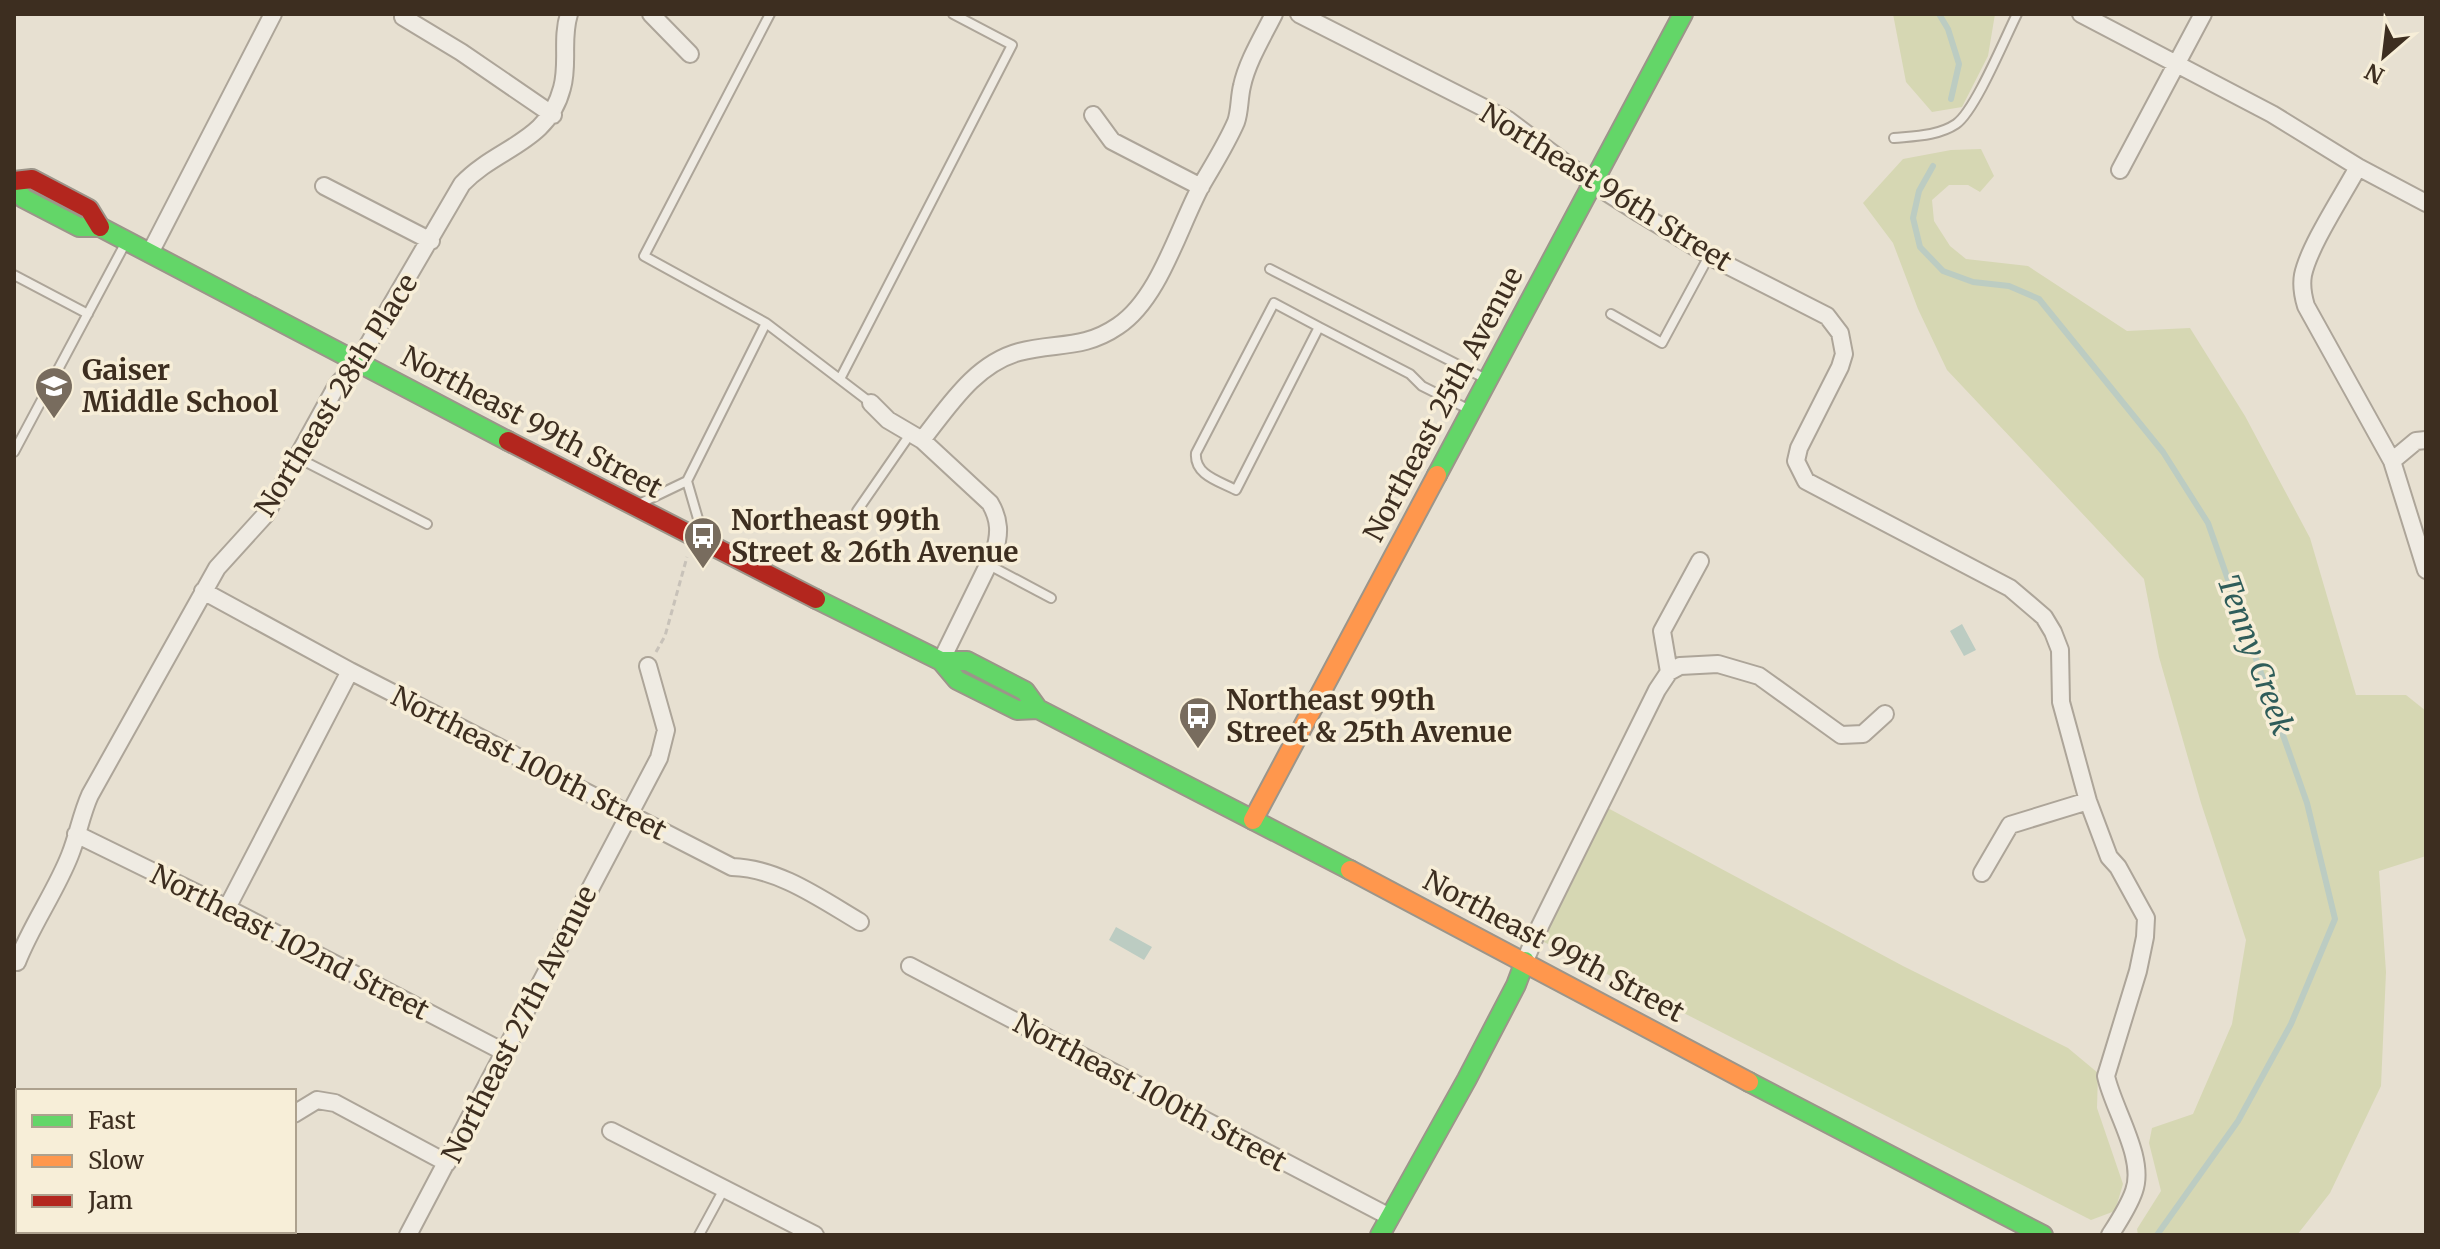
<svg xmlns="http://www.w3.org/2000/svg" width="2440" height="1249" font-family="Merriweather,serif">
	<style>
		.green { fill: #d6d7b3 }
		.water { fill: #bcccc2 }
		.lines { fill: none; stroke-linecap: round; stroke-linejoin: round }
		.stream { stroke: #bcccc2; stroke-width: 6 }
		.lane-casing { stroke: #ada599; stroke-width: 12 }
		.street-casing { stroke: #ada599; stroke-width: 20 }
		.fast-casing { stroke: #9c958a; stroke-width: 22 }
		.slow-casing { stroke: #9c958a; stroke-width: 22 }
		.jam-casing { stroke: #9c958a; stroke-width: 22 }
		.path { stroke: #c8c2b9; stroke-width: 3; stroke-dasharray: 6 4; stroke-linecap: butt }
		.lane { stroke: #efebe3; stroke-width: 8 }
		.street { stroke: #efebe3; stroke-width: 16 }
		.fast { stroke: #63d668; stroke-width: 18 }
		.slow { stroke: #ff974d; stroke-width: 18 }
		.jam { stroke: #b3261e; stroke-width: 18 }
		.labels { text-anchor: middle; stroke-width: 7; stroke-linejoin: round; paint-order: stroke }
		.street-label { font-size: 28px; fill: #3d2e20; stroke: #f7eed8 }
		.poi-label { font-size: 28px; font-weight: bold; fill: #3d2e20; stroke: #f7eed8; text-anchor: start }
		.water-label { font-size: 30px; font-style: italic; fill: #2f5d5a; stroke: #f7eed8 }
	</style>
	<rect width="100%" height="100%" fill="#e7e0d1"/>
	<path class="green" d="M1893,14H1995L1988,56L1962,107L1932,112L1906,82Z
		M1981,149L1994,176L1980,192L1968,185H1949L1932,200L1934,221L1950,246L1966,259L2028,266L2127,331L2190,328L2245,416L2310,538L2356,695H2406L2426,711V856L2379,871L2386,972L2381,1086L2330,1193L2297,1235H2138L2137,1229L2161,1191L2149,1143L2152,1128L2193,1114L2232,1024L2246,940L2201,803L2159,657L2144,579L1947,370L1918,309L1893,243L1863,203L1903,159L1951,150Z
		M1604,806L1903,966L2068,1048L2098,1073L2097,1108L2123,1184L2115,1211L2091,1220L1542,941Z"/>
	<path class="water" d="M1962,624L1976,650L1964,656L1950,631Z
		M1116,927L1152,947L1144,960L1109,940Z"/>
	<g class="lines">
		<path class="stream" d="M1939,14L1948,29L1959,64L1951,99
			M1933,166L1919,191L1913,218L1920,247L1943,271L1973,282L2009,286L2039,299L2163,452L2208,523L2307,803L2335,919L2291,1024L2238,1121L2157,1235"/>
		<g class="lane-casing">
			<path id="lane" d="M1894,138C1915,136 1938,136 1956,124C1975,111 2005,38 2017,14
				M1270,269L1486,379
				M14,275L88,314
				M1611,314L1662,343L1709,256
				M766,323L644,256L770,14
				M1319,327L1274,303L1196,453C1194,475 1219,481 1236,490L1319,327L1410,374L1422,386L1470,410
				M840,379L1012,45L953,14
				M14,452L126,242
				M298,458L427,524
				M687,481L766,323L871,403
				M639,504L687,481L703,536
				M857,511L911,433
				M989,565L1051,598
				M699,1235L724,1189"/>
		</g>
		<g class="street-casing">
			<path id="street" d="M651,14L690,54
				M1299,14L1508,120L1592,183L1639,213L1715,259L1827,316L1840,333L1844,354L1840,367L1799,448L1796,461L1806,481L2010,588L2044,617L2053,632L2060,650L2061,702L2088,801L2109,857L2118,867L2146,918L2145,937L2138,971L2106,1076C2113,1109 2146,1158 2134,1191C2129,1206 2119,1221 2110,1235
				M2081,14L2272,114L2358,167L2426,203
				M403,17L461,52L553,115
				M1093,115L1112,141L1201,187
				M2358,167C2343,195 2309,246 2303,275C2301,286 2303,296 2306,306L2392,461L2426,570
				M2120,170L2203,14
				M324,186L431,241
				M150,253L273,14
				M871,403L888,420L922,440L990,503C1000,520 1000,534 994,553L941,661
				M922,440C949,406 975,364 1019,352C1056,342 1083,350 1118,326C1159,299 1178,229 1201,186C1213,165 1226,145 1236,122C1240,111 1239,98 1242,86C1247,62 1263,36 1274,14
				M2392,461L2416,441L2426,440
				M203,591L350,671L732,867C778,868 821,899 860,922
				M1669,672L1680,666L1718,664L1759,676L1841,735L1863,734L1885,714
				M76,834L227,908L504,1052
				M1982,873L2010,825L2088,801
				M227,908L350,671
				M1525,961L1538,930L1657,690L1669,672L1662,631L1700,561
				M17,962C32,924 56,891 70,855C78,835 81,815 90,795L217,568L266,514L337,385L358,362L462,184C497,147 548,143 562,88C569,64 561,39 569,14
				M910,966L1390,1217
				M294,1114L317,1100L335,1103L447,1163
				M611,1131L815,1235
				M408,1235L659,758L666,730L648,666"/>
		</g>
		<g class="fast-casing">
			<path id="fast" d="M14,184L23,198L79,227H100L508,441
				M1437,475L1683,14
				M816,599L941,661L957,680L1017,710L1038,709L1350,870
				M941,661H967L1025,691L1038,709
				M1749,1082L2043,1235
				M1380,1235L1467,1079L1516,985L1525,961"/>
		</g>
		<g class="slow-casing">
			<path id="slow" d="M1253,820L1437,475
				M1350,870L1749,1082"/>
		</g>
		<g class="jam-casing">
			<path id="jam" d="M14,181L32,179L89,209L100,227
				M508,441L816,599"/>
		</g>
		<path class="path" d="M656,652L665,636L687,557"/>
		<use href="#lane" class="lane"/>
		<use href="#street" class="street"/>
		<use href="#fast" class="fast"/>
		<use href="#slow" class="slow"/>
		<use href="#jam" class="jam"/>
	</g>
	<defs>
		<g id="school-pin" transform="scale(2)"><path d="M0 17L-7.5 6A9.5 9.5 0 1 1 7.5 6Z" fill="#786c5e" stroke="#f7eed8"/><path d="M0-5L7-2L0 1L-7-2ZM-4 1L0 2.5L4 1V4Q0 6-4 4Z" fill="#fff"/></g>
		<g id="bus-pin" transform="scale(2)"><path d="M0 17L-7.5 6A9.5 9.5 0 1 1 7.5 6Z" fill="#786c5e" stroke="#f7eed8"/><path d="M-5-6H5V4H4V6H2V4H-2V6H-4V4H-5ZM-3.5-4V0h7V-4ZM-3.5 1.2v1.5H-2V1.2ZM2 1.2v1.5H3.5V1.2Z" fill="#fff"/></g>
	</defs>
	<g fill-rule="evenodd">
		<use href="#school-pin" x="54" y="386"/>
		<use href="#bus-pin" x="703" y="536"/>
		<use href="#bus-pin" x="1198" y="716"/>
	</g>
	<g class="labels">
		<g class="street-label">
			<text transform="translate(1606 187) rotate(32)" y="10">Northeast 96th Street</text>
			<text transform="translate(336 395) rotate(-58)" y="10">Northeast 28th Place</text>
			<text transform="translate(1443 404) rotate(-62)" y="10">Northeast 25th Avenue</text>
			<text transform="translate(532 422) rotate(28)" y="10">Northeast 99th Street</text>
			<text transform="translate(529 763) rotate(27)" y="10">Northeast 100th Street</text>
			<text transform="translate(290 942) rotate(27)" y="10">Northeast 102nd Street</text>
			<text transform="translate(1554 946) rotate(28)" y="10">Northeast 99th Street</text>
			<text transform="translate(519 1024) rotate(-63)" y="10">Northeast 27th Avenue</text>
			<text transform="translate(1150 1092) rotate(28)" y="10">Northeast 100th Street</text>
		</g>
		<g class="poi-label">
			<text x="82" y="380">Gaiser<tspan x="82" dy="32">Middle School</tspan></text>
			<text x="731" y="530">Northeast 99th<tspan x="731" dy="32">Street &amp; 26th Avenue</tspan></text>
			<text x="1226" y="710">Northeast 99th<tspan x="1226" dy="32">Street &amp; 25th Avenue</tspan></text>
		</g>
		<g class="water-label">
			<text transform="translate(2255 655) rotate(70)" y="10">Tenny Creek</text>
		</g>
	</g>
	<rect width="2440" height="1249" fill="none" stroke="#3d2e20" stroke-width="32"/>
	<rect x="16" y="1089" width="280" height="144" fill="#f7eed8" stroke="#ada18e" stroke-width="2"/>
	<rect x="32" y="1115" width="40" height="12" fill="#63d668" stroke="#ada18e" stroke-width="2"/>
	<text x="88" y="1129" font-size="24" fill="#3d2e20">Fast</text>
	<rect x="32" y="1155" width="40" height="12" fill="#ff974d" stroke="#ada18e" stroke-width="2"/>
	<text x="88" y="1169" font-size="24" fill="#3d2e20">Slow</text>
	<rect x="32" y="1195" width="40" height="12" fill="#b3261e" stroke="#ada18e" stroke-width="2"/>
	<text x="88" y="1209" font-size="24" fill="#3d2e20">Jam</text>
	<g transform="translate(2384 56) rotate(208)" stroke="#f7eed8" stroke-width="6" paint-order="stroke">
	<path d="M0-6L14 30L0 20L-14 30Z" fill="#3d2e20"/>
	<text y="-12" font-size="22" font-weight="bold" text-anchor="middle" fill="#3d2e20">N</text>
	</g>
</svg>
